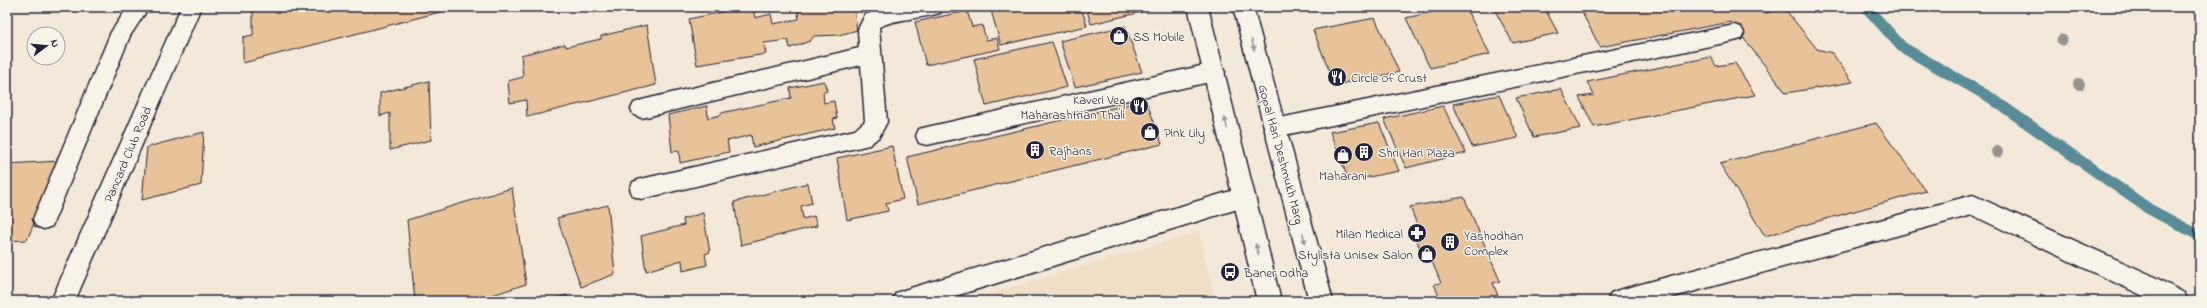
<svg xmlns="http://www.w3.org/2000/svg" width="2207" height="308" font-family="'Indie Flower',sans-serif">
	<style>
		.built { fill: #f0dec5 }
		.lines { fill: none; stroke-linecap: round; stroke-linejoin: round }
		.stream { stroke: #5a8b98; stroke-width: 11 }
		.building { fill: #e8c399; stroke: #22223b }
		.minor-casing { stroke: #22223b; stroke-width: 3 }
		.major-casing { stroke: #22223b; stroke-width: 3 }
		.minor { fill: #f7f3e8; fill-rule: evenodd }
		.major { fill: #f7f3e8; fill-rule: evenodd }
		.tree { fill: #94958e }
		.oneway { fill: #97959a }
		.labels { text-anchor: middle; stroke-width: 3; stroke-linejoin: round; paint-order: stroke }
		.poi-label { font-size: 13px; fill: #22223b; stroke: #f7f3e8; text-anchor: start }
		.street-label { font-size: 13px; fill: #22223b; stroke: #f7f3e8 }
	</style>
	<rect width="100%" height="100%" fill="#f4e9d8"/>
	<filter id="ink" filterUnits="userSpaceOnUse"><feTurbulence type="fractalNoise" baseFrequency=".025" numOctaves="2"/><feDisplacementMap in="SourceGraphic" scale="8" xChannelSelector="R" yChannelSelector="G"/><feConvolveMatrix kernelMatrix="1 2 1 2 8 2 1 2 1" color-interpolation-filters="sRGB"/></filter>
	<g filter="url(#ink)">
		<path class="built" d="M1199,232L1215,301H966Z"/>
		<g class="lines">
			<path class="stream" d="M1866,7L1902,47L1991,98L2149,209L2200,236"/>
		</g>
		<path class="building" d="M263,7H444V11L243,63V37L253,35V9Z
			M746,7H753L755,18L771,14L773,24L799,19L797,7H854L857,30L839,35L814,36L810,41L790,48L788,40L764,43L766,54L697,65L689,19Z
			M990,7H1081L1087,26L1001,45Z
			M1086,7H1140L1142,12L1091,24Z
			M1455,7H1465L1490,54L1430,68L1406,18Z
			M1493,7H1544L1558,33L1513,43Z
			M1579,7H1758L1766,13L1784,8L1817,49L1832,53L1853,82L1786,93L1731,22L1600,47Z
			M967,11L972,27L982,25L986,40L997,38L1000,49L926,65L915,22Z
			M1375,18L1399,72L1335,85L1313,30Z
			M647,25L656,85L527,117L526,100L510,103L508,81L523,77L521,55L565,44L566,47L601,39V36Z
			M1125,26L1142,72L1075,87L1060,41Z
			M1052,42L1067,87L986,106L974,59Z
			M1711,57L1716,66L1735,63L1755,95L1594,127L1579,97L1594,95L1587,82Z
			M429,81L431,140L390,150V113L380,116V93Z
			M824,81L827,91L823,92L824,103L834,101L837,118L833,119L835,128L753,147L751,135L727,141L729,152L680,163L679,151L672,152L668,115L707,106L708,118L721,115V113L791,98L790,88Z
			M1561,89L1581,128L1534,137L1516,98Z
			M1499,95L1518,138L1472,147L1453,104Z
			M1146,100L1162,144L918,204L907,157Z
			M1443,106L1466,153L1406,168L1384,119Z
			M1379,123L1399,171L1349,181L1330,132Z
			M1876,123L1926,191L1765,236L1720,164Z
			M204,132L201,185L142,200L147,147Z
			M892,146L903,199L886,203L888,211L847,220L837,158Z
			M60,161L27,240L7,241V164Z
			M808,183L812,203L801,206L803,219L814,216L817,226L741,245L734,202Z
			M512,188L526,284L474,301H415L407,220Z
			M1464,197L1500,281L1493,283L1500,301H1441L1434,284L1441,283L1430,257L1424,259L1412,228L1418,227L1410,207Z
			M608,205L615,274L581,287L557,218Z
			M703,213L710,252L705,254L707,265L683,271L682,260L646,271L641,236L684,225L683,219Z
			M2042,294L2054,301H2039Z
			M567,295L568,301H546Z"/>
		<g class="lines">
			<g class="minor-casing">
				<path id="minor" d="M128,7H149L130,36L52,226L44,229L36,226L33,219L111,32Z
					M884,7H943L940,13C920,19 898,18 879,27L887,122L879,137L869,145L641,199L633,196L630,189L633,182L641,179L855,130L865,121L861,65L642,118L634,115L631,109L634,103L642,100L859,48L858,29L865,15Z
					M1734,25L1741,27L1744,33L1741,39L1734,41L1275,137L1267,134L1264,128L1267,122L1275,119Z
					M1214,63L1221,66L1225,72L1221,78L1214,81L927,145L919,143L916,136L919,129L927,127Z
					M1244,187L1252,190L1255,197L1252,204L1244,207L939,301H892L896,293L904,290Z
					M1973,195L2149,274L2184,293L2188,301H2154L1972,215L1659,301H1607L1611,293L1619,290Z"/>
			</g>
			<g class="major-casing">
				<path id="major" d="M181,7H201L75,301H51Z
					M1188,7H1208L1281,301H1257Z
					M1233,7H1253L1333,301H1309Z"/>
			</g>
			<use href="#minor" class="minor"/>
			<use href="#major" class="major"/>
		</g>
		<g class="tree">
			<circle cx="2062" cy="40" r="5.5"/>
			<circle cx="2079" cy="84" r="6"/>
			<circle cx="1997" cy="152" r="6"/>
		</g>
		<defs><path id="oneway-solid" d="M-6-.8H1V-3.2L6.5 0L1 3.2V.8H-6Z"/></defs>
		<g class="oneway">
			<use href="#oneway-solid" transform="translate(1253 45) rotate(75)"/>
			<use href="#oneway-solid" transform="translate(1226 123) rotate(-103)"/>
			<use href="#oneway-solid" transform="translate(1304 238) rotate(75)"/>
			<use href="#oneway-solid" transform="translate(1257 249) rotate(-104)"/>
		</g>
	</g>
	<defs>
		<g id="shop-disc" transform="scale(1)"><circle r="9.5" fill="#22223b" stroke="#f7f3e8"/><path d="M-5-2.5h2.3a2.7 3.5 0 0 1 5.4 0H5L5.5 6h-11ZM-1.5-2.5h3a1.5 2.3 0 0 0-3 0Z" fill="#fff"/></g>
		<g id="restaurant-disc" transform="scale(1)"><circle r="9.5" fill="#22223b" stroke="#f7f3e8"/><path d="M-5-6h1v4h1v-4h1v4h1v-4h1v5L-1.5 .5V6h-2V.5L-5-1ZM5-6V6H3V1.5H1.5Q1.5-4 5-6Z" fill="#fff"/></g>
		<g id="building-disc" transform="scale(1)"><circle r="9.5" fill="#22223b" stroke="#f7f3e8"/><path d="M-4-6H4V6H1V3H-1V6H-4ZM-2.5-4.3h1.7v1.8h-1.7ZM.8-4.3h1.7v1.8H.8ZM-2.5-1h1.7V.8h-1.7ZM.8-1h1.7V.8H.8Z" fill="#fff"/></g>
		<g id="pharmacy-disc" transform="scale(1)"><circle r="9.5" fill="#22223b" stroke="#f7f3e8"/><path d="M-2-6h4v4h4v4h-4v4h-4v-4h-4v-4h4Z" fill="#fff"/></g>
		<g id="bus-disc" transform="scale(1)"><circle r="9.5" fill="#22223b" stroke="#f7f3e8"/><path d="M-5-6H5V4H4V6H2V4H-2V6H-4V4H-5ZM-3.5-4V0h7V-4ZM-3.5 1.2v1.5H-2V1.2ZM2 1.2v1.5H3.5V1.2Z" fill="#fff"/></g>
	</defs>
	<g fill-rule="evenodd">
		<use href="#shop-disc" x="1119" y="36"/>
		<use href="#restaurant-disc" x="1337" y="77"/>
		<use href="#restaurant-disc" x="1139" y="106"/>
		<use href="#shop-disc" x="1150" y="132"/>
		<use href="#building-disc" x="1035" y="150"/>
		<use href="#building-disc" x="1364" y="152"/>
		<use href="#shop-disc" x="1343" y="155"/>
		<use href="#pharmacy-disc" x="1417" y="233"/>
		<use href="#building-disc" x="1450" y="242"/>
		<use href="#shop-disc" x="1427" y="254"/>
		<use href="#bus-disc" x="1230" y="272"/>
	</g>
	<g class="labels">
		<g class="poi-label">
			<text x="1133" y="41">SS Mobile</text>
			<text x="1351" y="82">Circle of Crust</text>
			<text x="1125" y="104" text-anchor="end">Kaveri Veg<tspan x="1125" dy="15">Maharashtrian Thali</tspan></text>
			<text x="1164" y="137">Pink Lily</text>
			<text x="1049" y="155">Rajhans</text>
			<text x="1378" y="157">Shri Hari Plaza</text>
			<text x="1343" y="180" text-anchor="middle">Maharani</text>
			<text x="1403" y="238" text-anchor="end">Milan Medical</text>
			<text x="1464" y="240">Yashodhan<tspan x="1464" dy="15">Complex</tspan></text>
			<text x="1413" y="259" text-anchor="end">Stylista Unisex Salon</text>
			<text x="1244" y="277">Baner Odha</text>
		</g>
		<g class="street-label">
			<text transform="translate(127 154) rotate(-67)" y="5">Pancard Club Road</text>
			<text transform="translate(1282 154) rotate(75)" y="5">Gopal Hari Deshmukh Marg</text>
		</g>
	</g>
	<rect width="2207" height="308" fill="none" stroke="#f7f3e8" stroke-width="24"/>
	<rect x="12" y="12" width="2183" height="284" fill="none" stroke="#22223b" stroke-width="1.5" filter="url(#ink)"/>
	<g transform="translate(46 46) rotate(74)"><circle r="19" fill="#f7f3e8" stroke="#a29fa3"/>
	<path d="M0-3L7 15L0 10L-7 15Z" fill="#22223b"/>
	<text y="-6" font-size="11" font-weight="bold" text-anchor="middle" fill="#22223b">N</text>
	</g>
</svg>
